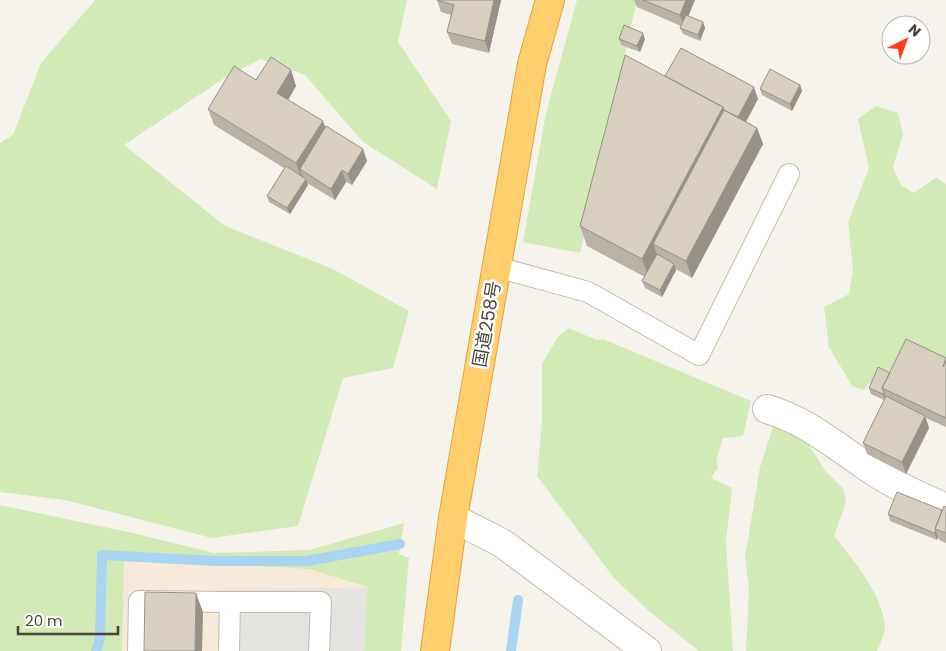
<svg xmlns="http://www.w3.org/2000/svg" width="946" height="651" font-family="Poppins,'Noto Sans JP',sans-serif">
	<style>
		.commercial { fill: #f7ead8 }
		.green { fill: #d2eab5 }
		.parking { fill: #e5e3e0 }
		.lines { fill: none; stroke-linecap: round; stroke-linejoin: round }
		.stream { stroke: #a9d4f2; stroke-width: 10 }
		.lane-casing { stroke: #c2bbae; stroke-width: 22 }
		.street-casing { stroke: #c2bbae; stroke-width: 30 }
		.highway-casing { stroke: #e0a43c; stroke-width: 30 }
		.lane { stroke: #fff; stroke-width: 20 }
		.street { stroke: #fff; stroke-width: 28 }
		.highway { stroke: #ffcf6e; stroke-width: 28 }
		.wall { fill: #bab2a6 }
		.shaded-wall { fill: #979187 }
		.building { fill: #d8cfc1; stroke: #979187 }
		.labels { text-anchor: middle; stroke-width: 5; stroke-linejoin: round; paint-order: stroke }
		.street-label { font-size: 18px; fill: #4b4439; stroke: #fff }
	</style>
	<rect width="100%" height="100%" fill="#f6f3ec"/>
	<path class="commercial" d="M124,559L309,569L367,587L364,651H122Z"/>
	<path class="green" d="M95,0H407L398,42L451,121L437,189L363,142L305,75L261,59L226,77L124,145L225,226L333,269L409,311L393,368L343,378L298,526L212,538L65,500L0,492V143L13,135L41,63Z
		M577,0H637L580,253L523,242L546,113Z
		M876,106L898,113L903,134L893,167L901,185L913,193L936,178L946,184V359L892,372L880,370L864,390L852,386L829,347L824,307L849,294L853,270L848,222L869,168L858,119Z
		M568,328L597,340L603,339L751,401L743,436L723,438L716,461L718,467L711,478L732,488L726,542L733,651H699L649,611L614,578L537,476L542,423V364L558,337Z
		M778,422L806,440L826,472L843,488L846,502L834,536C854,561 881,592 885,625C886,632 880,644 877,651H746L749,587L745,557L760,467L772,430Z
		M0,505L133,533L214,553L309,550L404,523L399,554L409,558L401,651H364L367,587L309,569L124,559L122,651H0Z"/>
	<path class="parking" d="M367,587L364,651H218L220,590Z"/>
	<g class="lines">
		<path class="stream" d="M96,651L100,639L102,555L215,561H307L400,544
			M511,651L518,600"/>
		<g class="lane-casing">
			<path id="lane" d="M497,267L588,292L699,355L789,174
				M138,651L139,601L230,602
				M229,651L230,602H321L319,651"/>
		</g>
		<g class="street-casing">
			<path id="street" d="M767,409C808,421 838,448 873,471C895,486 922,497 946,508
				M453,518L502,543L647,651"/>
		</g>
		<g class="highway-casing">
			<path id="highway" d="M435,651L453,518L532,64L550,0"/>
		</g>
		<use href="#lane" class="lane"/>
		<use href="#street" class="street"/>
		<use href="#highway" class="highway"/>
	</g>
	<path class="wall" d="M437,0H501L489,53L452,44L447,32L451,15L441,12Z
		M634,0H695L688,16L703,22L705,28L700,41L683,34L680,28L681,26L637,7Z
		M619,39H645L640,52L621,45Z
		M291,70L296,86L288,100L325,128L363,149L367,161L352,185L346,182L335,200L307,183L308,185L290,214L269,202L267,196L284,168L214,125L208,109L256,80Z
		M665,76L758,99L746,122L757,128L763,144L692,278L676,269V270L662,297L645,288L642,281L645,277L587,246L580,226Z
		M800,85L802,91L792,111L762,95L760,89Z
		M946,358V427L926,418L929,428L906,474L867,454L863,443L884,400L871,394L869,388L890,373Z
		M946,507V543L939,540L938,537L937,540L890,521L888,514L942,510Z"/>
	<path class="shaded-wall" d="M494,0H501L489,53L485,41Z
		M686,0H695L684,27L680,15Z
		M703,22L705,28L700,41L698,35Z
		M643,33L645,39L640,52L637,46Z
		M291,70L296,86L283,109L277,93Z
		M800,85L802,91L792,111L790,104Z
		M754,87L758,99L741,131L737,119Z
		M723,107L730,126L653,244L659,260L649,279L642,259Z
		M323,121L329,138L300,169L303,178L302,180L296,163Z
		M757,128L763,144L692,278L686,261Z
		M363,149L367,161L352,185L348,174Z
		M342,170L346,182L335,200L331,189Z
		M306,179L308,185L290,214L287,208Z
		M674,264L676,270L662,297L660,290Z
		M884,392L886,398L885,400L883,394Z
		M925,416L929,428L906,474L902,462Z
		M936,531L938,537L937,540L934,533Z
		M196,593L203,612L202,651H195Z"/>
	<path class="building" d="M437,0H494L485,41L447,32L454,5Z
		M643,0H686L680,15Z
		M686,15L703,22L698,35L680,28Z
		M624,25L643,33L637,46L619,39Z
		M681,48L754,87L738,117L724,110L723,107L665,76Z
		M625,55L723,107L642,259L580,226Z
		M271,57L291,70L277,93L323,121L296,163L208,109L234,66L256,80Z
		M770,69L800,85L790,104L760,89Z
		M724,110L757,128L686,261L653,244Z
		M326,126L363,149L348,174L342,170L331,189L300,169Z
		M286,166L306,179L287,208L267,196Z
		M657,254L674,264L660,290L642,281Z
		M906,339L946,358L943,367L946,360V418L882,388Z
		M878,367L890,373L882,388L884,392L883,394L869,388Z
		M886,396L925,416L902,462L863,443Z
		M897,492L942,510L935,529L936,531L934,533L888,514Z
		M944,506L946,507V533L935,529Z
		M145,592L196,593L195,651H144Z"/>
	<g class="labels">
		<g class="street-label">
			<text transform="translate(487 324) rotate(-80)" y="6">国道258号</text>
		</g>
	</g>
	<g transform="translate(906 40) rotate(42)"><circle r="24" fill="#ffffff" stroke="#b7b4b0"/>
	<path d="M0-4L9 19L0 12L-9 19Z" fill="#fc3f1d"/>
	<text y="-8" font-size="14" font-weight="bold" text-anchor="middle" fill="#4b4439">N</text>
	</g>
	<path d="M18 626v8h100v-8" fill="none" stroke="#4b4439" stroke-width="2.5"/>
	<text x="25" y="626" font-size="15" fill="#4b4439" stroke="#ffffff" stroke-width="4" paint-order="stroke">20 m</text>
</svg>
